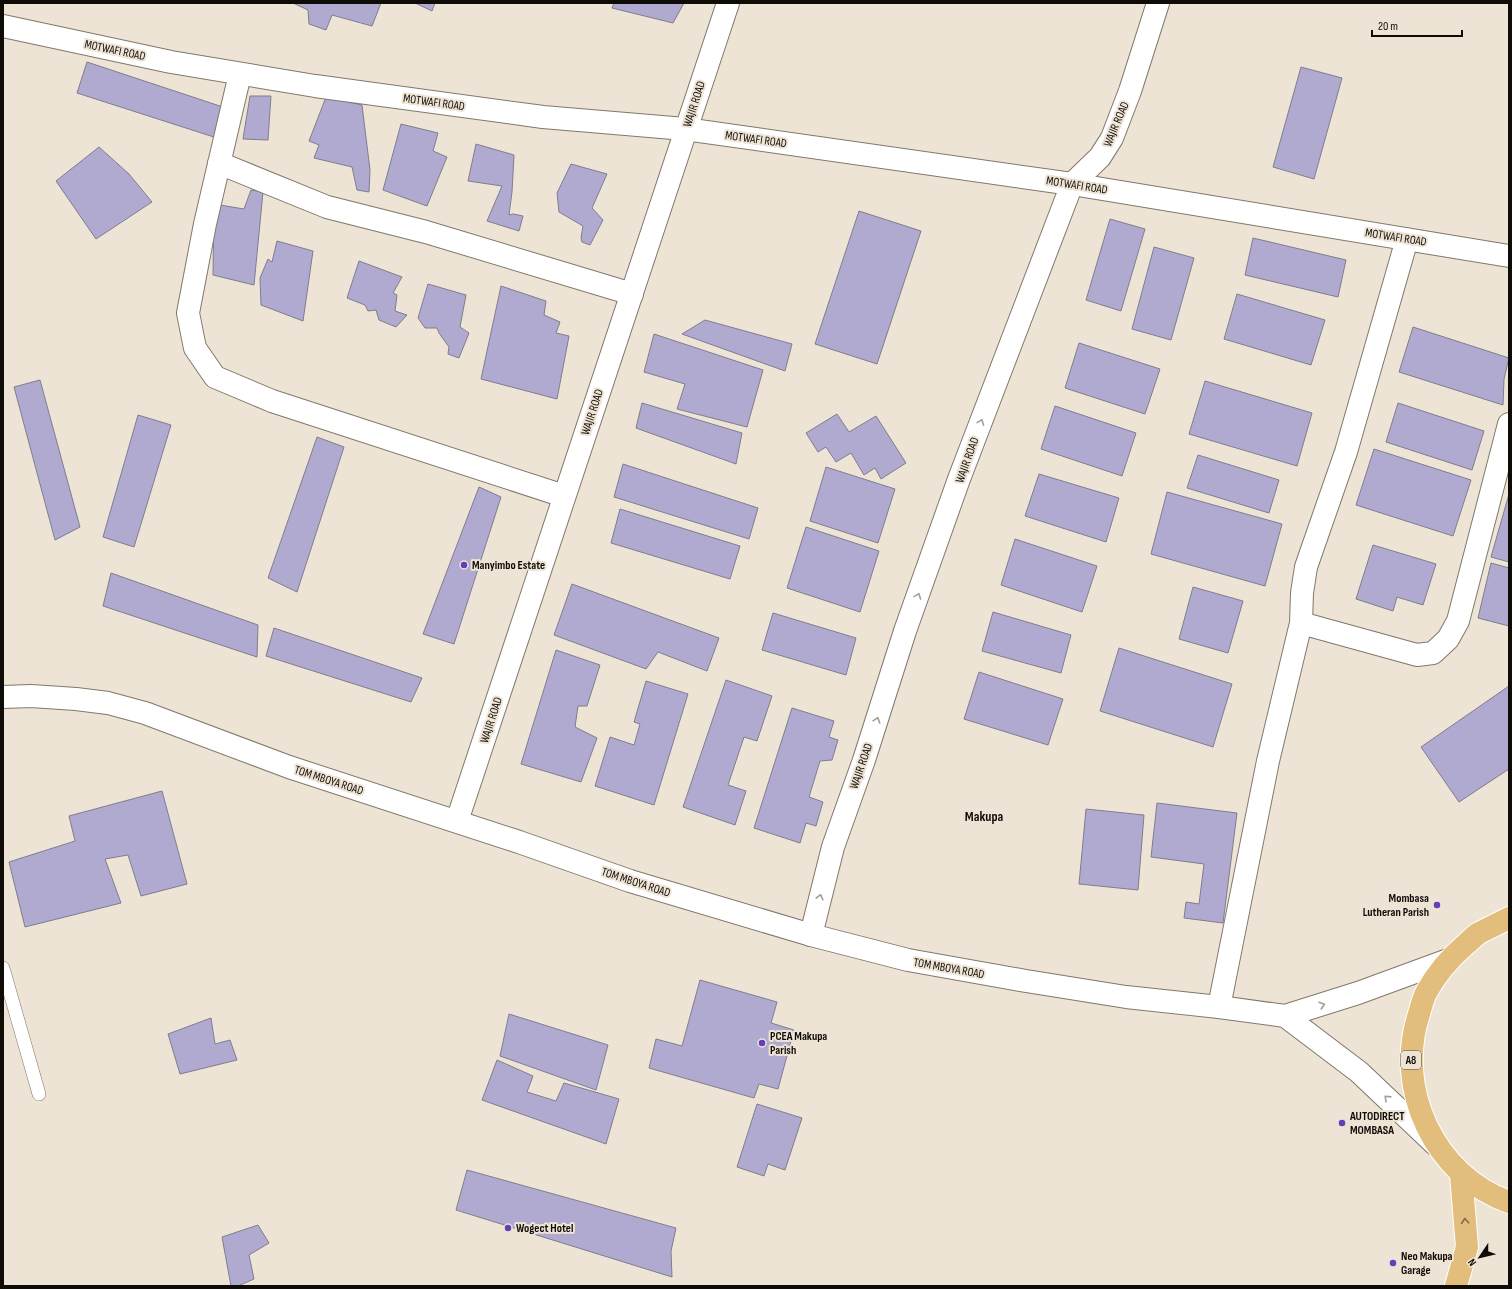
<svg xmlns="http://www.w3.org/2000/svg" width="1512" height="1289" font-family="'Sofia Sans Condensed',sans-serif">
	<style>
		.building { fill: #b0aad0; stroke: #7f7d8d }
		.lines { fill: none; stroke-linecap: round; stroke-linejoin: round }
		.lane-casing { stroke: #80786a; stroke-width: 14 }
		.street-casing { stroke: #80786a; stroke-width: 24 }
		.secondary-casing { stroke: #80786a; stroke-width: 24 }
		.highway-casing { stroke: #fff; stroke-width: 24 }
		.lane { stroke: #fff; stroke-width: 13 }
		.street { stroke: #fff; stroke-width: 22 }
		.secondary { stroke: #fff; stroke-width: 22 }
		.highway { stroke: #e2bd7b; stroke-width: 22 }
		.oneway { stroke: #9f9e9c }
		.oneway2 { stroke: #836d47 }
		.poi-dot { fill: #643eb6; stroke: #eee4d5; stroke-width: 1.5 }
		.labels { text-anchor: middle; stroke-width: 4; stroke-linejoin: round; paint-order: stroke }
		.shield { fill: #eee4d5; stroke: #524d45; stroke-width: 1 }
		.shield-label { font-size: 11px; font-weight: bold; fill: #0f0c07 }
		.street-label { font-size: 12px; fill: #0f0c07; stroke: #eee4d5 }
		.poi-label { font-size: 12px; font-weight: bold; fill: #0f0c07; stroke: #eee4d5; text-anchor: start }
		.quarter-label { font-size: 14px; font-weight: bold; fill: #0f0c07; stroke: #eee4d5 }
	</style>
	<rect width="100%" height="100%" fill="#eee4d5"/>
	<path class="building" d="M293,3H381L372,26L332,15L326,30L309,24L308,10Z
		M415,3H435L432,11Z
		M614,3H684L673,23L612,8Z
		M87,62L229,109L220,139L77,93Z
		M1301,67L1342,78L1314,179L1273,167Z
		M250,96H271L268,140L243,139Z
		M326,97L362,105L370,170L369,192L357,190L352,167L314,158L319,145L309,141Z
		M401,124L438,133L433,151L447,157L427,206L383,190Z
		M476,144L514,155L512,192L509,215L513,214L523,216L519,231L487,221L502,186L468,181Z
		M99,147L129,174L152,202L96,239L56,181Z
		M571,164L607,174L592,208L603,220L590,245L582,242L581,238L583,226L559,212L557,193Z
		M251,190L263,192L254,285L213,275L214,204L244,209Z
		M859,211L921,231L877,364L815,344Z
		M1110,219L1145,229L1121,311L1086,300Z
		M1253,238L1346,260L1338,297L1245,275Z
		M277,241L313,251L303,321L261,305L260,278L268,259L272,262Z
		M1154,247L1194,258L1171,340L1132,329Z
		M359,261L402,277L393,293L397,295L395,311L407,315L396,327L379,320L376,310L368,311L365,305L347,298Z
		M428,284L466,295L460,327L469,333L459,358L448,354L449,347L439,333L437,328H425L418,318Z
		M501,286L546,301L544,315L560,322L556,333L569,336L557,399L481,379Z
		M1237,294L1325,320L1311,365L1224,339Z
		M705,320L792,344L785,371L682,334Z
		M1413,327L1509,358L1504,379L1503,405L1399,372Z
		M654,334L763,370L747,427L677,409L685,384L644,372Z
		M1079,343L1160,369L1145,414L1065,388Z
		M40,380L80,527L55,540L14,387Z
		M1205,381L1312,413L1297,466L1189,434Z
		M642,403L742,433L736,464L636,428Z
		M1398,403L1484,431L1472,470L1386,442Z
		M1055,406L1136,433L1122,476L1041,449Z
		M837,414L849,432L876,416L906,463L881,479L875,468L864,475L851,453L836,462L826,447L818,452L806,433Z
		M138,415L171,425L134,547L103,537Z
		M317,437L344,447L297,592L268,578Z
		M1374,449L1471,480L1453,536L1356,505Z
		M1198,455L1279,480L1269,513L1187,488Z
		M623,464L758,508L749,539L614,497Z
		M826,467L895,489L878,543L810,521Z
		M1039,474L1119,498L1106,542L1025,516Z
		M479,487L501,497L454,644L423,634Z
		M1167,492L1282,524L1265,586L1151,554Z
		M1509,494V562L1491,557Z
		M620,509L740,546L730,579L611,543Z
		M806,527L879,551L860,612L787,588Z
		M1015,539L1097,566L1082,612L1001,585Z
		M1373,545L1436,564L1423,605L1397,597L1393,611L1356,599Z
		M1491,563L1509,568V626L1478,618Z
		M111,573L258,625L257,657L103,606Z
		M572,584L719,638L707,671L658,652L646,669L554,635Z
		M1193,587L1243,601L1228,653L1179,639Z
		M993,612L1071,635L1061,673L982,651Z
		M773,613L856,638L846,675L762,650Z
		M274,628L422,678L411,702L266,656Z
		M1119,648L1232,684L1213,747L1100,711Z
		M556,650L600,665L587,706H578L575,727L597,738L581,782L521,764Z
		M979,672L1063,699L1048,745L964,719Z
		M726,680L772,696L757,741L744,737L728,785L746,791L735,825L683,807Z
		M646,681L688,694L654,805L595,786L610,737L634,745L640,724L634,722Z
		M1509,686V769L1459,802L1421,747Z
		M792,708L834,721L829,737L838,740L832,760L820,761L809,797L823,802L816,826L806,823L800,843L754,828Z
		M162,791L187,884L141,896L128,855L105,859L121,903L25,927L9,862L75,841L69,816Z
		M1157,803L1237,813L1223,923L1184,918L1186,902L1199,904L1204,864L1151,857Z
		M1086,809L1144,815L1138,890L1079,884Z
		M700,980L777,1002L771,1023L794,1030L778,1089L759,1084L754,1098L649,1068L656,1039L682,1046Z
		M509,1014L608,1045L596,1090L500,1056Z
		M211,1018L215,1044L230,1040L237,1060L180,1074L168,1034Z
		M497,1060L533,1076L527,1092L556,1101L564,1083L619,1099L606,1144L482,1100Z
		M757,1104L802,1118L785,1170L768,1164L764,1176L737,1167Z
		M467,1170L676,1228L671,1251L672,1277L456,1210Z
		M258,1225L269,1243L249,1255L254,1279L238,1286H231L222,1237Z"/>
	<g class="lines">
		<g class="lane-casing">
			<path id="lane" d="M3,968L39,1094"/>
		</g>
		<g class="street-casing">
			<path id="street" d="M3,26L171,62L315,86L543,117L685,129L1072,184L1509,256
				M240,74L205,224L188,313L195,348L215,377L272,401L564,496
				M219,163L327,207L426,232L632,294
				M1301,623L1417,655L1433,653L1448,639L1458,621L1509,424
				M811,935L833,847L864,760L905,631L959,479L1072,184L1100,157L1112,138L1130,91L1158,3
				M1219,1007L1268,761L1301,623L1302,593L1306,567L1346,452L1407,239"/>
		</g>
		<g class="secondary-casing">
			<path id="secondary" d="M3,697L31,696L76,699L108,703L145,713L289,767L519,842L630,881L811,935L908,960L1026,981L1126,997L1219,1007L1285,1016L1358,993L1448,960
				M457,821L728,3
				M1285,1016L1359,1072L1435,1144"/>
		</g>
		<g class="highway-casing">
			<path id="highway" d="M1509,918C1499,923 1489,928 1479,933C1474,936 1470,941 1465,945C1450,958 1437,973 1427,991C1423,998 1421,1007 1419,1014C1394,1089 1435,1176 1509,1202
				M1456,1286L1467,1247L1461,1174"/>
		</g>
		<use href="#lane" class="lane"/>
		<use href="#street" class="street"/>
		<use href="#secondary" class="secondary"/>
		<use href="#highway" class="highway"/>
	</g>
	<defs><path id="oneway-chevron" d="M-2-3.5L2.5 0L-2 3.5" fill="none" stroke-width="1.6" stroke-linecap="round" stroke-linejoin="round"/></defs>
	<g class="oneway">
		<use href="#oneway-chevron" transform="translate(981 422) rotate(-69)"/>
		<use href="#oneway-chevron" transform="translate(918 596) rotate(-70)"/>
		<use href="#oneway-chevron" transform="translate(877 720) rotate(-72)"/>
		<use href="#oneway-chevron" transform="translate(820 897) rotate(-76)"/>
		<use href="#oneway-chevron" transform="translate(1322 1005) rotate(-18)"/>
		<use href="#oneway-chevron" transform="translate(1387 1098) rotate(-136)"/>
	</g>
	<use class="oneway2" href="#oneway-chevron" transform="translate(1465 1221) rotate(-94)"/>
	<g class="poi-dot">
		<circle cx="464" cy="565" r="4"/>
		<circle cx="1437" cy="905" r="4"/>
		<circle cx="762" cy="1043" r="4"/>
		<circle cx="1342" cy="1123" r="4"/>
		<circle cx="508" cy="1228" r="4"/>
		<circle cx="1393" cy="1263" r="4"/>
	</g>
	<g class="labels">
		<rect class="shield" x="1401" y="1051" width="20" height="18" rx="3"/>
		<g class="shield-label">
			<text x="1411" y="1064">A8</text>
		</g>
		<g class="street-label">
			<text transform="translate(115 50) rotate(12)" y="4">MOTWAFI ROAD</text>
			<text transform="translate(434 102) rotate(8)" y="4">MOTWAFI ROAD</text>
			<text transform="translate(694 104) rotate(-72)" y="4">WAJIR ROAD</text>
			<text transform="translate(1116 124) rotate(-67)" y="4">WAJIR ROAD</text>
			<text transform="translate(756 139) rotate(8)" y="4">MOTWAFI ROAD</text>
			<text transform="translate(1077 185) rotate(9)" y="4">MOTWAFI ROAD</text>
			<text transform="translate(1396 237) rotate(9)" y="4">MOTWAFI ROAD</text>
			<text transform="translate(592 412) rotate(-72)" y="4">WAJIR ROAD</text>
			<text transform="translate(967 460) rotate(-70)" y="4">WAJIR ROAD</text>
			<text transform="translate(491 720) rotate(-72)" y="4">WAJIR ROAD</text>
			<text transform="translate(861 766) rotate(-71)" y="4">WAJIR ROAD</text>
			<text transform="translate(329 780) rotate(18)" y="4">TOM MBOYA ROAD</text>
			<text transform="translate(636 882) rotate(18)" y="4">TOM MBOYA ROAD</text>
			<text transform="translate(949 968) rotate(10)" y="4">TOM MBOYA ROAD</text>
		</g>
		<g class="poi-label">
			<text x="472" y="569">Manyimbo Estate</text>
			<text x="1429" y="902" text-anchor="end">Mombasa<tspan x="1429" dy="14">Lutheran Parish</tspan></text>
			<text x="770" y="1040">PCEA Makupa<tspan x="770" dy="14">Parish</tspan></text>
			<text x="1350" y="1120">AUTODIRECT<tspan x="1350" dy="14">MOMBASA</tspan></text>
			<text x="516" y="1232">Wogect Hotel</text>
			<text x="1401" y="1260">Neo Makupa<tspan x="1401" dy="14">Garage</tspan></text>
		</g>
		<g class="quarter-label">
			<text x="984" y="821">Makupa</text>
		</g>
	</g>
	<rect width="1512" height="1289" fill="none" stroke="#0f0c07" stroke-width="8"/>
	<g transform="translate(1480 1257) rotate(235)" stroke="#eee4d5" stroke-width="3" paint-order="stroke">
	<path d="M0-3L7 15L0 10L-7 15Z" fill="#0f0c07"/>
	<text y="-6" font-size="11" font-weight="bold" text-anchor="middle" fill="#0f0c07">N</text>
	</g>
	<path d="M1372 30v6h90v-6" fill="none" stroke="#0f0c07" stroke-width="2"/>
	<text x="1378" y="30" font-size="12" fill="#0f0c07" stroke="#eee4d5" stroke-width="3" paint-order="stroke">20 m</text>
</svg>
